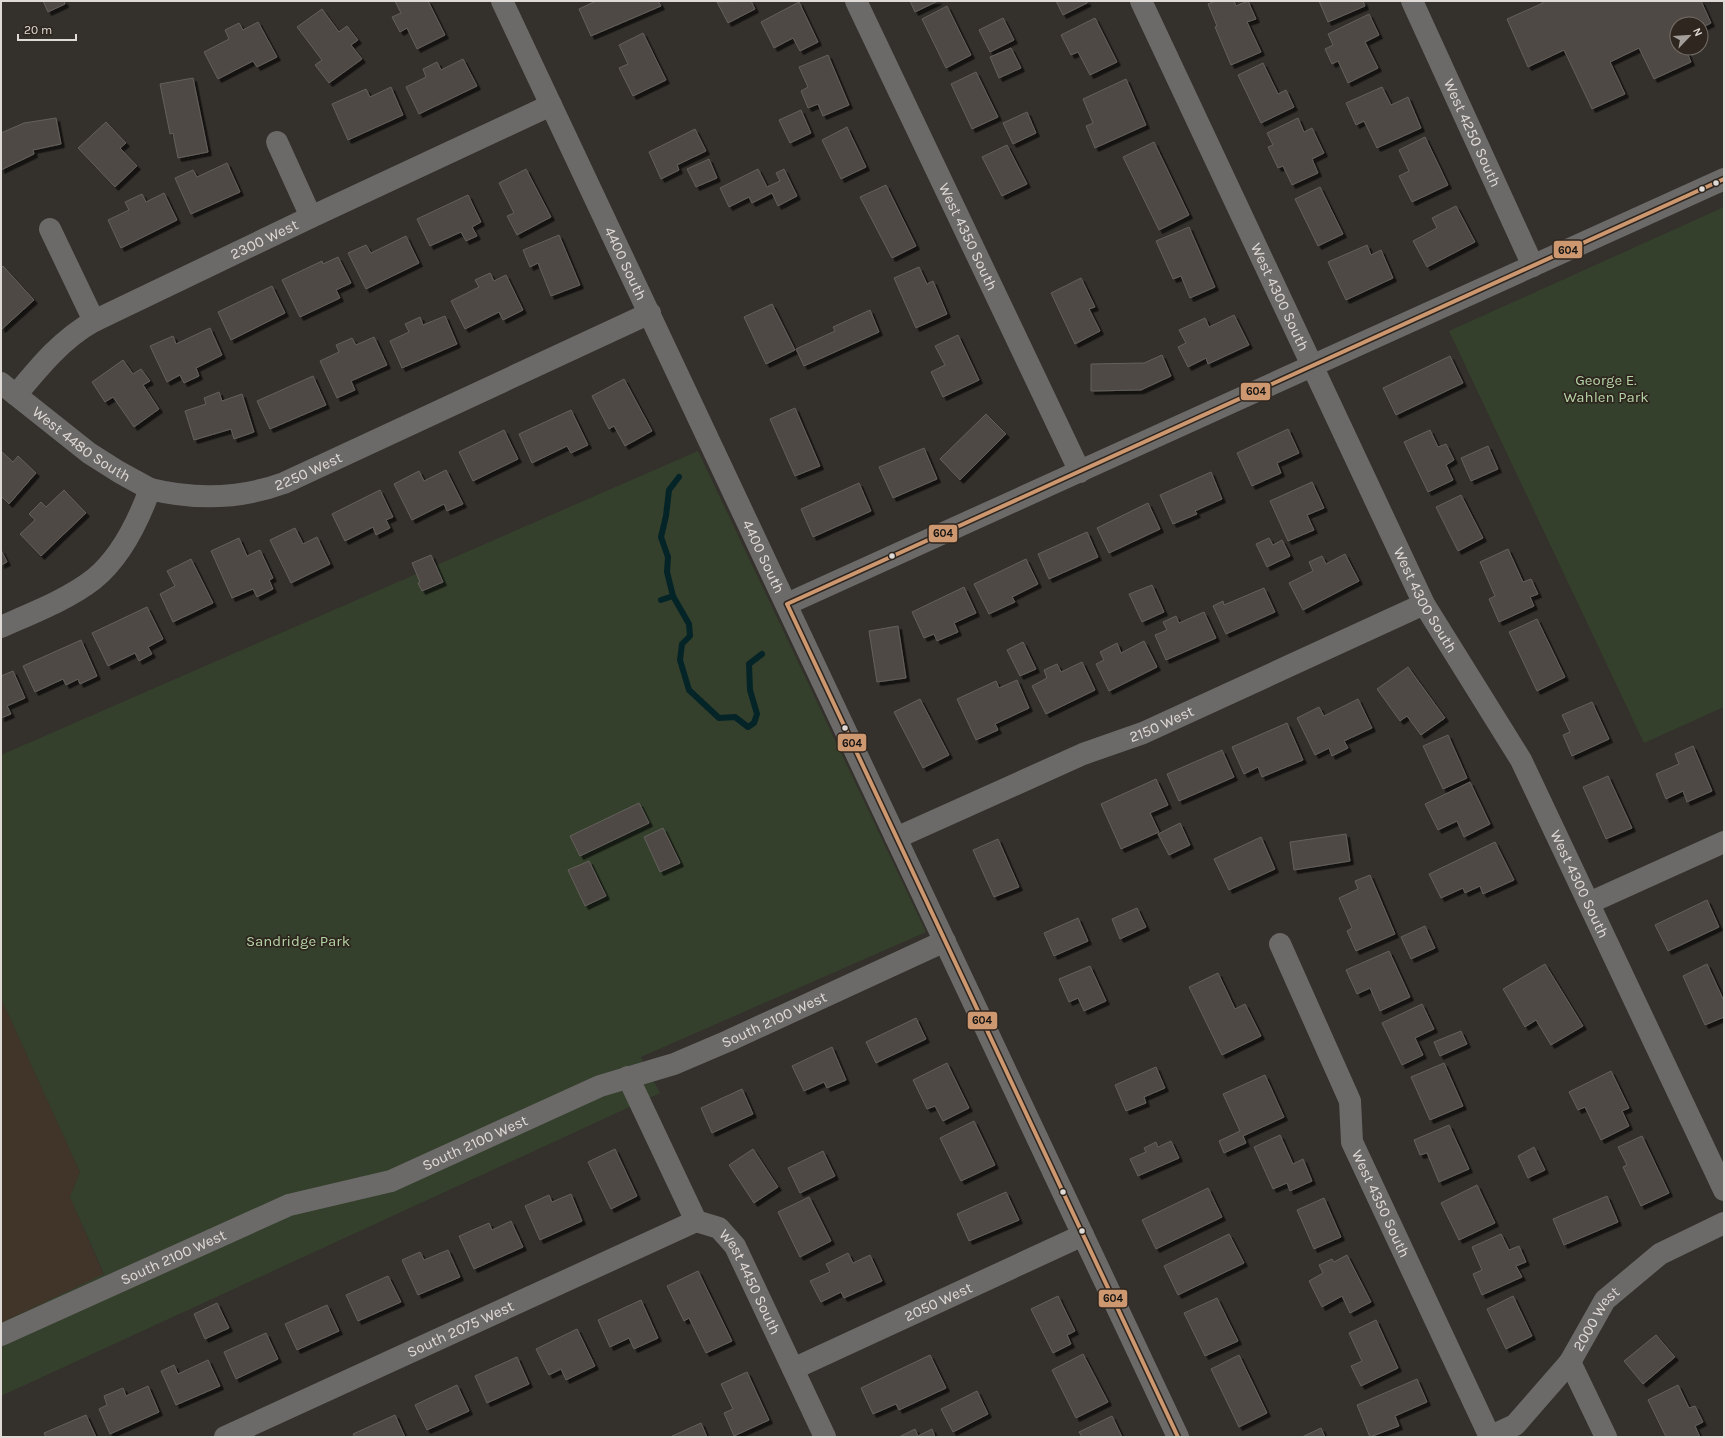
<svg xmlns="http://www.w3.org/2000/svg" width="1725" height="1438" font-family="Karla,sans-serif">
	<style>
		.built { fill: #41352a }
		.green { fill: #34402c }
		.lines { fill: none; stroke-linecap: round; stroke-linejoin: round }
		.stream { stroke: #052428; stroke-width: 6 }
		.building { fill: #504944; stroke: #63605c; filter: url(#shadow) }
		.minor { stroke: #6c6a69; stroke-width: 22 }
		.bus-1-casing { stroke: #2e261f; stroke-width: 7 }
		.bus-1 { stroke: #cd976f; stroke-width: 4 }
		.bus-dot { fill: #e0dad6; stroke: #2e261f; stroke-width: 1.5 }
		.labels { text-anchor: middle; stroke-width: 3.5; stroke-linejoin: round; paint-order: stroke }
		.street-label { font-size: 15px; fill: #e0dad6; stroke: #2e261f }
		.park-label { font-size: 15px; fill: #b5d4a5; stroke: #2e261f }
		.line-badge { stroke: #2e261f; stroke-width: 1.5 }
		.pale-badge-label { font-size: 11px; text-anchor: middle; font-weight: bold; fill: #111 }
	</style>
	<defs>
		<filter id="shadow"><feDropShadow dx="3.5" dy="3.5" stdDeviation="0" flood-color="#0009"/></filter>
	</defs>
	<rect width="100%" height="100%" fill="#34302c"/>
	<path class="built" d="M1,998L80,1172L70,1197L104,1275L1,1323Z"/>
	<path class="green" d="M1724,207V707L1644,743L1449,331Z
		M698,451L926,932L641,1057L660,1093L1,1396V1323L104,1274L70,1197L80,1172L1,998V755Z"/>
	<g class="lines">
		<path class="stream" d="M673,596L667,572L668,557L661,537L666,516L669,490L679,477
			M661,600L673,596L689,624L690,636L682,644L680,660L689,690L719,718L735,717L748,727L754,723L757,714L750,690L749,664L762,654"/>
	</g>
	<path class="building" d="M43,1H64L65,4L48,12Z
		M395,1H428L445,35L417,49L407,28L400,32L392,17L401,13Z
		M596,1H658L661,6L591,36L579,9Z
		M751,1L755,9L728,23L717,2Z
		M910,1H938L915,12Z
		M1056,1H1087V3L1063,15Z
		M1215,1H1234L1236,6L1248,1L1256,19L1247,22L1261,52L1231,65L1215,27L1217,26L1208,4Z
		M1319,1H1363L1365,6L1328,22Z
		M1542,1H1701L1711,23L1701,28V24H1677V48H1685L1691,62L1654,79L1639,48L1610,62L1625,94L1592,109L1564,50L1528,67L1507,19L1543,3Z
		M799,2L818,42L800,51L793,38L774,48L761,22Z
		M947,6L971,55L946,68L922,19Z
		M322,9L339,32L347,26L358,40L351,45L362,59L329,83L315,65L322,60L297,27Z
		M1369,14L1379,35L1365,42L1378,68L1348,83L1338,61L1332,64L1325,49L1333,45L1328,34Z
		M1003,18L1014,40L990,52L979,30Z
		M1095,18L1117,62L1090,75L1078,52L1071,55L1061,35Z
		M258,22L277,57L257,67L253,61L218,79L204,52L229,39L225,30L239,23L243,30Z
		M643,33L666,80L633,96L619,68L628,64L619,45Z
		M1011,48L1021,68L999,78L990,57Z
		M828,55L849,105L823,116L818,104L808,108L801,91L808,87L799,67Z
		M463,59L477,86L419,114L406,87L426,77L423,69L437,62L441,70Z
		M1263,63L1278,94L1286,90L1294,107L1261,123L1238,75Z
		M976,72L998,117L972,129L951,84Z
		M193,78L208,152L178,158L173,133L170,134L160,84Z
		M1126,79L1146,125L1095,148L1086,126L1093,123L1083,99Z
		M391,87L403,115L348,140L332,104L366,89L370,97Z
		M1382,87L1391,105L1408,97L1421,128L1377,148L1364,121L1356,125L1346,103Z
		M801,110L811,133L790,143L779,120Z
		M1027,112L1036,133L1013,144L1003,123Z
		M56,118L61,144L33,150L34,154L1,170V133L24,123Z
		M1298,118L1304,132L1312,128L1324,153L1312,159L1318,173L1292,185L1283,166L1278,168L1268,147L1273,145L1267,133Z
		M106,122L126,143L120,148L137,166L115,187L78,148Z
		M847,127L866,167L841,179L822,140Z
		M695,129L706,151L677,165L679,170L661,179L649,152Z
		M1425,137L1448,185L1412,202L1399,176L1409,171L1399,150Z
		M1154,142L1189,215L1159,230L1123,157Z
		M1007,145L1027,184L1002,196L982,157Z
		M709,159L717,178L696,187L687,169Z
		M227,163L240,192L191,214L175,178L193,170L197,177Z
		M526,169L551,217L517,235L507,216L514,213L499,183Z
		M758,169L767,187L780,181L776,173L784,169L797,196L778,206L772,193L752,203L749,197L729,207L720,188Z
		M886,185L916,246L892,258L860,197Z
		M1320,187L1343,234L1318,246L1295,199Z
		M164,193L177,220L121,248L108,220L129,210L125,202L142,194L146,202Z
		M468,195L481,222L472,227L477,236L466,241L461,232L430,246L417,219Z
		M1456,206L1475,242L1427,267L1413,241L1437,228L1432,218Z
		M1189,227L1215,287L1190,298L1181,276L1173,279L1156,241Z
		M559,235L580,285L551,296L538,263L530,267L523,250Z
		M406,236L419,263L366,289L348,253L366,245L371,253Z
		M1367,245L1371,255L1381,250L1393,278L1346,300L1328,262Z
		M338,257L351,283L336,290L340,298L300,317L282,280L322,261L323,264Z
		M3,266L34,300L2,329L1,327V268Z
		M919,267L927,284L933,281L947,314L916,328L894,278Z
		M490,273L494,281L506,275L523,310L503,320L499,312L465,329L451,301L479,287L475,280Z
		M1081,278L1095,307L1089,309L1100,331L1075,344L1051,293Z
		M272,286L285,313L231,340L218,312Z
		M772,304L795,350L766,364L744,317Z
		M870,310L879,332L804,366L796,349L835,331L833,327Z
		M1234,315L1249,345L1208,364L1206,358L1188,367L1178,347L1186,343L1179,330L1205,318L1209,327Z
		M445,316L457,344L402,368L390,341L409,332L405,324L420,317L423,325Z
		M210,328L222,355L196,368L199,376L184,383L180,375L167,382L150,346L173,336L176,344Z
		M958,335L979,380L943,397L931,372L945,365L935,346Z
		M374,337L387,365L351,381L355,390L337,398L320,361L339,352L336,345L352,338L356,345Z
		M1162,355L1171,376L1141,390L1091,391V364L1144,363Z
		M1450,356L1463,383L1396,415L1383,388Z
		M123,360L133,374L141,369L150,381L143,385L159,409L134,427L113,397L105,402L92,382Z
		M313,376L326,405L270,429L257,401Z
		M624,379L652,431L625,446L614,426L609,429L592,396Z
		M219,392L222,401L242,394L254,432L234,439L231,429L194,440L185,411L206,404L204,398Z
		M795,408L820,466L795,476L770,419Z
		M571,410L588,445L571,453L567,446L532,463L519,434Z
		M986,414L1006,434L960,480L940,459Z
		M1288,429L1299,453L1277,463L1281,473L1252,486L1237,453Z
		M504,430L518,459L473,481L459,452Z
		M1430,430L1438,447L1446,444L1454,460L1446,465L1453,480L1428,492L1404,442Z
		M1488,446L1498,469L1471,481L1461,458Z
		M924,448L937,479L893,498L879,467Z
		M1,451L13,462L18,456L36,473L9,504L1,496Z
		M446,470L463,504L447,511L444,504L412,520L394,484L419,471L424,481Z
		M1211,472L1222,499L1195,511L1197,514L1173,524L1160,495Z
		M1312,482L1324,508L1307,515L1314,530L1288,541L1270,501Z
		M859,483L871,511L813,537L801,509Z
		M64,490L86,513L41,556L20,534L35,520L29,514L41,502L46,507Z
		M380,490L393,517L386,520L390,528L376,535L373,527L345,541L332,514Z
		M1461,495L1483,538L1458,551L1436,507Z
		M1148,503L1160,529L1109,553L1097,528Z
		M295,528L303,544L317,537L330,564L291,583L270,540Z
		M1087,532L1098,557L1049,579L1038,554Z
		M239,538L247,556L260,550L273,578L269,580L273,589L257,597L253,589L232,598L211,551Z
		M1269,538L1273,545L1282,540L1290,556L1267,567L1256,544Z
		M1508,549L1523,582L1531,579L1538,594L1530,597L1534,606L1499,622L1489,599L1495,596L1480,562Z
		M1,550L7,562L1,565Z
		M1345,554L1359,581L1303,610L1289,583L1313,571L1309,562L1322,556L1326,564Z
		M431,555L443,582L422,591L418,583L420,582L412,563Z
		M191,559L213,603L173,622L160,594L175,586L167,571Z
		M1026,559L1038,584L1012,597L1015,602L989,614L974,584Z
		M1152,585L1164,612L1142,622L1129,594Z
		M964,587L976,613L954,623L958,632L937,641L934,634L924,638L912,612Z
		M1264,588L1275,612L1226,634L1213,606L1223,601L1224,605Z
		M147,607L163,639L148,647L152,654L139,661L135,653L108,666L92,633Z
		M1204,612L1216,638L1166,660L1155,635L1167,630L1163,622L1176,616L1179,623Z
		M1537,619L1565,677L1537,691L1509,632Z
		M898,626L906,678L877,682L869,631Z
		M81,640L97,676L80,684L78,679L66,685L63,679L35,692L23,666Z
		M1144,641L1157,667L1109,691L1096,664L1104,660L1100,652L1117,643L1121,653Z
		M1023,642L1036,669L1020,676L1007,650Z
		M1082,662L1095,690L1046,714L1032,686L1047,678L1044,670L1057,664L1061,672Z
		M1408,667L1445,718L1421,735L1407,716L1400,721L1377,689Z
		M13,671L25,698L7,706L11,714L1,718V676Z
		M1017,680L1029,708L995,724L998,730L976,740L957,699L996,681L999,688Z
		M920,699L949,755L923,768L894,712Z
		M1358,699L1372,728L1344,741L1348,748L1332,756L1329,748L1315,755L1297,718L1319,707L1324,716Z
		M1592,702L1609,739L1572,756L1563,735L1570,732L1562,715Z
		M1287,723L1303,760L1262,777L1258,767L1244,774L1232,747Z
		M1448,735L1467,778L1443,789L1423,746Z
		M1693,746L1712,791L1687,802L1683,791L1666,799L1656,774L1679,764L1675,754Z
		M1222,750L1234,777L1179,801L1167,774Z
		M1608,776L1632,828L1606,839L1583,787Z
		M1156,779L1168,805L1150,813L1159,832L1121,849L1101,804Z
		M1470,782L1490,824L1464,837L1457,821L1438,830L1425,804Z
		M639,803L649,823L580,856L570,836Z
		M1180,823L1190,845L1169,855L1158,834Z
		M663,828L680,863L660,872L644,837Z
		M1346,834L1350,861L1294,870L1290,842Z
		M1261,837L1275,869L1229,890L1214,859Z
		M998,839L1019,887L994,897L973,850Z
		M1495,842L1514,880L1483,894L1480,886L1465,893L1463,888L1441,898L1429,874Z
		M589,861L606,896L585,906L568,870Z
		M1370,875L1395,934L1356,951L1347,931L1352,928L1339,898L1358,889L1355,881Z
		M1707,900L1719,927L1668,951L1655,925Z
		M1137,908L1146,927L1120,939L1112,919Z
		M1078,918L1088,941L1054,956L1044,933Z
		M1425,926L1435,948L1411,959L1401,937Z
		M1389,951L1410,997L1380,1011L1370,988L1357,994L1346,970Z
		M1545,964L1583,1026L1551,1045L1536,1020L1525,1027L1503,989Z
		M1707,964L1724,1001V1017L1705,1025L1683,976Z
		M1090,966L1106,1001L1084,1011L1078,998L1069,1002L1059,979Z
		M1218,973L1235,1009L1245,1004L1261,1036L1222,1055L1189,987Z
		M1422,1004L1434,1029L1415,1038L1423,1055L1402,1065L1382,1023Z
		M916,1018L926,1039L876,1063L866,1042Z
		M1461,1031L1467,1044L1440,1056L1434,1042Z
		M832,1047L846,1080L827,1088L824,1082L804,1091L792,1066Z
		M947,1063L969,1108L943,1121L935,1106L927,1109L913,1080Z
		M1444,1063L1463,1106L1430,1120L1411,1077Z
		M1156,1067L1165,1088L1144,1097L1146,1103L1126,1111L1115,1085Z
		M1611,1071L1629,1108L1622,1111L1629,1126L1601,1140L1585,1107L1578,1110L1569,1092Z
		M1265,1075L1284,1117L1243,1136L1246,1143L1224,1153L1219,1141L1240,1131L1223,1094Z
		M742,1089L753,1114L712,1133L701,1108Z
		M974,1121L995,1165L961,1181L940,1138Z
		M1449,1125L1469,1169L1439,1182L1427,1153L1420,1155L1414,1140Z
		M1280,1135L1293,1164L1303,1159L1312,1181L1290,1191L1287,1183L1273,1189L1254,1147Z
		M1642,1136L1669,1193L1641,1206L1623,1167L1627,1165L1618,1147Z
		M1171,1141L1179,1158L1138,1176L1130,1159L1146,1152L1144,1148L1156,1142L1158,1147Z
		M1534,1147L1545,1170L1528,1178L1518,1156Z
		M615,1149L637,1196L611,1209L588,1162Z
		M753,1149L778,1187L754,1203L729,1165Z
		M823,1151L835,1176L800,1193L788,1168Z
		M1477,1185L1495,1223L1459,1240L1441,1203Z
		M1208,1188L1222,1217L1156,1249L1142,1220Z
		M1006,1192L1019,1220L969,1241L957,1214Z
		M571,1194L582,1221L540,1240L525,1206L549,1195L552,1202Z
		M1607,1196L1618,1222L1564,1245L1553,1219Z
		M809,1197L831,1241L800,1257L778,1212Z
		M1324,1198L1341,1237L1314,1249L1297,1210Z
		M511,1221L523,1247L474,1269L459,1236L489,1223L492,1230Z
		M1229,1234L1244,1263L1178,1295L1164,1266Z
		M1501,1234L1509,1250L1519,1246L1526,1262L1516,1266L1522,1277L1482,1295L1473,1274L1482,1270L1472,1247Z
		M448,1250L460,1277L418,1295L402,1260L420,1252L424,1260Z
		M848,1253L853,1263L870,1255L882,1281L844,1298L841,1292L821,1302L810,1281L830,1272L826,1264Z
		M1347,1255L1371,1302L1350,1313L1342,1296L1322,1307L1309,1281L1323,1273L1319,1265L1332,1259L1334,1262Z
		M698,1271L732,1341L706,1353L689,1318L684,1321L667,1286Z
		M388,1276L401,1302L358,1321L346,1295Z
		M1058,1296L1075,1331L1067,1335L1071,1344L1053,1353L1031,1309Z
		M1513,1296L1532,1336L1506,1349L1487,1309Z
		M1217,1298L1238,1341L1205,1356L1184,1313Z
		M641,1300L658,1338L634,1349L629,1338L610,1347L598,1320Z
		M217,1303L229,1328L205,1339L194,1314Z
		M327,1305L339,1331L297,1350L285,1324Z
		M1376,1320L1398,1368L1361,1386L1351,1366L1362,1361L1349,1333Z
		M577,1329L595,1366L566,1380L561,1369L549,1375L536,1349Z
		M266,1333L278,1359L236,1379L224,1352Z
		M1656,1335L1675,1357L1643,1384L1624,1361Z
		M1083,1354L1108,1402L1076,1418L1052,1370Z
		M930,1355L946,1388L899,1410L896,1404L873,1414L861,1388Z
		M1239,1355L1267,1413L1239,1427L1211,1369Z
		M517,1357L529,1384L487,1403L475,1376Z
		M208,1360L220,1386L176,1405L161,1371L174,1365L178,1374Z
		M747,1372L769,1420L734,1436L724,1413L733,1409L721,1384Z
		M1417,1379L1427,1402L1395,1416L1399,1426L1370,1437L1357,1405Z
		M457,1385L469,1411L427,1430L415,1405Z
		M1678,1385L1689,1408L1695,1406L1703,1422L1695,1426L1700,1437H1666L1648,1400Z
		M148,1386L159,1412L110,1434L99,1409L107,1405L104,1396L123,1388L126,1396Z
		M977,1391L988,1414L953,1432L941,1409Z
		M86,1415L96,1437H46L44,1433Z
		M395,1415L405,1437H355L353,1434Z
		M1112,1416L1122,1437H1082L1079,1432Z
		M701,1423L707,1437H670Z
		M1321,1428L1325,1437H1302Z
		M915,1429L918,1436L932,1429L935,1437H899Z"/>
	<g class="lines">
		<g class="minor">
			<path id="s1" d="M502,1L1178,1437"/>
			<path id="s2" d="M856,1L1080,472"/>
			<path id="s3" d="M1141,1L1424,604L1521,760L1724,1190"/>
			<path id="s4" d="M1412,1L1533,266"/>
			<path d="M277,142L311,217"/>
			<path d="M50,229L94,321"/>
			<path id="s5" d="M1,383L16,395C40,366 62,339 94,321L311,217L551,105"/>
			<path id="s6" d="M16,395L89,453L119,472L150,489"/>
			<path d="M787,604L1724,179"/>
			<path id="s7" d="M1,627C32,613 67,600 94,579C121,557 138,522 150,489C195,500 240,499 284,483L650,313"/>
			<path id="s8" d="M896,838L1083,754L1143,733L1424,604"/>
			<path d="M1589,903L1724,842"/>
			<path id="s9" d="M1280,944L1350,1101L1352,1142L1490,1437"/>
			<path id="s10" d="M628,1077L696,1221L719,1228L735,1246L825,1437"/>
			<path id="s11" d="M1,1335L289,1205L391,1181L600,1086L674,1064L728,1041L945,941"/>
			<path d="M1570,1362L1606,1437"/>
			<path id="s12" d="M793,1369L1083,1235"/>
			<path id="s13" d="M225,1437L696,1221"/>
			<path id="s14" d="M1489,1437L1515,1425L1570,1362L1605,1300L1660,1254L1724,1223"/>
		</g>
		<g class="bus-1-casing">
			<path id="bus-1" d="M787,604L1724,179
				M787,604L1178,1437"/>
		</g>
		<use href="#bus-1" class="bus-1"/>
	</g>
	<g class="bus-dot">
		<circle cx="1716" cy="183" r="3.5"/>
		<circle cx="1702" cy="189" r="3.5"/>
		<circle cx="892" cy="556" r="3.5"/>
		<circle cx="845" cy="728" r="3.5"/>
		<circle cx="1063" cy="1192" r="3.5"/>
		<circle cx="1082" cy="1231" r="3.5"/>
	</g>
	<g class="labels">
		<g class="street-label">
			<text dy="5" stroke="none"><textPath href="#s4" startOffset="145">West 4250 South</textPath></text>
			<text dy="5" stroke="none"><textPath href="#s2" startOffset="261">West 4350 South</textPath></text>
			<text dy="5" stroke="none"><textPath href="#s5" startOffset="316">2300 West</textPath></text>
			<text dy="5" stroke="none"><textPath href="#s1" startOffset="290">4400 South</textPath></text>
			<text dy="5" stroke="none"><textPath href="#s3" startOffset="327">West 4300 South</textPath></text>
			<text dy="5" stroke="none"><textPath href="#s6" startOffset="82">West 4480 South</textPath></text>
			<text dy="5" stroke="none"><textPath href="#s7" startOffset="375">2250 West</textPath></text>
			<text dy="5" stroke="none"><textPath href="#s1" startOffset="614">4400 South</textPath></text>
			<text dy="5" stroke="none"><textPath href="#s3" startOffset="663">West 4300 South</textPath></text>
			<text dy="5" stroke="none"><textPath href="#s8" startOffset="289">2150 West</textPath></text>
			<text dy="5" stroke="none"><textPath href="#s3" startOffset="987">West 4300 South</textPath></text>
			<text dy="5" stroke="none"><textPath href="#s11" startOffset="837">South 2100 West</textPath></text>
			<text dy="5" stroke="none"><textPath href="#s11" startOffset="513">South 2100 West</textPath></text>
			<text dy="5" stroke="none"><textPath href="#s9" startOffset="281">West 4350 South</textPath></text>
			<text dy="5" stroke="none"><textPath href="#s11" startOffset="189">South 2100 West</textPath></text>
			<text dy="5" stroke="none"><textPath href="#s10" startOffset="246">West 4450 South</textPath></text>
			<text dy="5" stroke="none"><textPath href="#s12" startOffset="160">2050 West</textPath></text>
			<text dy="5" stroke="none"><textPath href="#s14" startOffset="163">2000 West</textPath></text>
			<text dy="5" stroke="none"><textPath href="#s13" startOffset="259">South 2075 West</textPath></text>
		</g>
		<g class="park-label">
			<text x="1606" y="385">George E.<tspan x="1606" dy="17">Wahlen Park</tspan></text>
			<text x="298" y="946">Sandridge Park</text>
		</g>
	</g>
	<g class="line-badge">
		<rect x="1553" y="240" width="30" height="19" rx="4" fill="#cd976f"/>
		<rect x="1240" y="382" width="31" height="19" rx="4" fill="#cd976f"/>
		<rect x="928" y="524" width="30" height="19" rx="4" fill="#cd976f"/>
		<rect x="837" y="733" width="30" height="19" rx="4" fill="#cd976f"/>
		<rect x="967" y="1011" width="31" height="19" rx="4" fill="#cd976f"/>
		<rect x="1098" y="1289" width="30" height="19" rx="4" fill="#cd976f"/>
	</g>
	<g class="pale-badge-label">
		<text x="1568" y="254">604</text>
		<text x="1256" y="395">604</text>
		<text x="943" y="537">604</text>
		<text x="852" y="747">604</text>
		<text x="982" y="1024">604</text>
		<text x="1113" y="1302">604</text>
	</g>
	<rect width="1725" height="1438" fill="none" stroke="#e0dad6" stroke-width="4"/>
	<g transform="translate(1689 36) rotate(65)"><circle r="19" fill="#2e261f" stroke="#756e68"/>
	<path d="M0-3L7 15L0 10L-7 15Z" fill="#a49e9a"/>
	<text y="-6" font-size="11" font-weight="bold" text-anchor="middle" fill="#e0dad6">N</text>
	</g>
	<path d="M18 34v6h58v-6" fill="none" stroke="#e0dad6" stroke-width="2"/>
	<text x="24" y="34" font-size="12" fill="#e0dad6" stroke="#2e261f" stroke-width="3" paint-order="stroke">20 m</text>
</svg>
